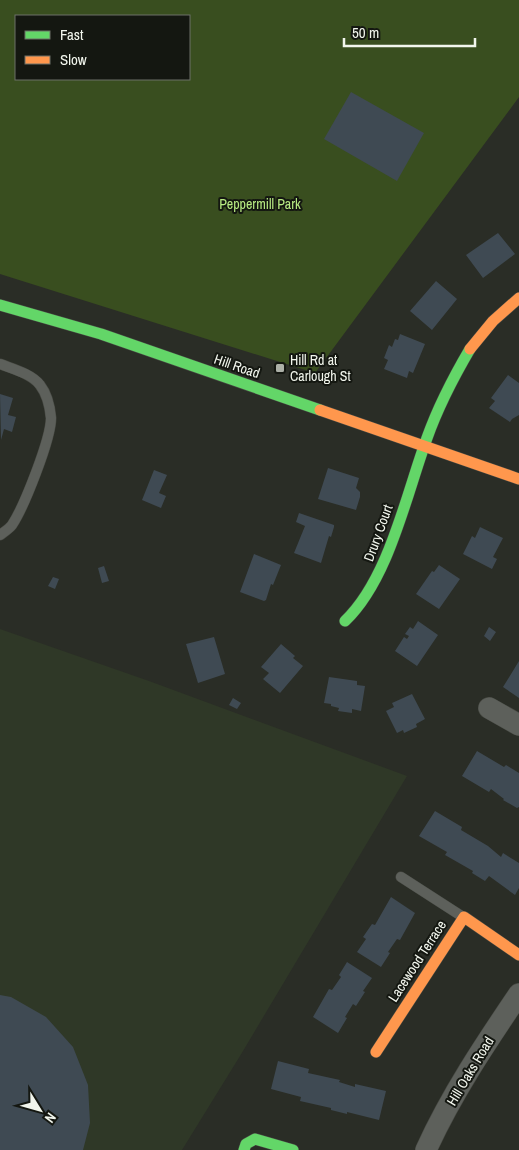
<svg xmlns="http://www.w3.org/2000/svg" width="519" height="1150" font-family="'Archivo Narrow',sans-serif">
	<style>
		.built { fill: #2f3827 }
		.green { fill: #394e1f; fill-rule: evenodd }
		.building { fill: #3f4a53 }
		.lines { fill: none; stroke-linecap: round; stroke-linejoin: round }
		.lane-casing { stroke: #484a44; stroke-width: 11 }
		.street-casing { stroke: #484a44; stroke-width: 22 }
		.fast-casing { stroke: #484a44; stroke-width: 12 }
		.slow-casing { stroke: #484a44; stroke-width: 12 }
		.lane { stroke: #5d605b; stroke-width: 10 }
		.street { stroke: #5d605b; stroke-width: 21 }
		.fast { stroke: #63d668; stroke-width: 11 }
		.slow { stroke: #ff974d; stroke-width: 11 }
		.poi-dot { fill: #acb0a7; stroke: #141711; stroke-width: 2 }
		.labels { text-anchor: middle; stroke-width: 4; stroke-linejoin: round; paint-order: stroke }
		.park-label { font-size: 14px; fill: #b8eb83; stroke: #141711 }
		.poi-label { font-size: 14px; fill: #f2f6ed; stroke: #141711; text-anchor: start }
		.street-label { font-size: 14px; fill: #f2f6ed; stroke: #141711 }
	</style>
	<rect width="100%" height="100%" fill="#2a2d26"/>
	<path class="built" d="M0,629L149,681L407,776L240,1056L182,1150H0Z"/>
	<path class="green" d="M0,0H519V97L315,373L0,274ZM16,16H189V79H16Z"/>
	<path class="building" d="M351,92L424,133L397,181L324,139Z
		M498,233L515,254L483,278L466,255Z
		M436,281L457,299L432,330L410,311Z
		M400,334L425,344L413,373L409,371L407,378L384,369L388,360L384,358L389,345L392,347L395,339L398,340Z
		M508,375L519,383V415L512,419L510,422L489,408L495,401L491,398Z
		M0,394L13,398L8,415L16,417L12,432L4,429L1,440Z
		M328,468L359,478L356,488L360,492V497L356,510L318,499Z
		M154,470L167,475L159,493L166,496L161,508L142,500Z
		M299,513L334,525V527L331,537L329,536L321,563L294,553L305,526L296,522Z
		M480,527L503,538L493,557L497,559L492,569L463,554L472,536L475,538Z
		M254,554L281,565L273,585L271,584L266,600L264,601L240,592Z
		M439,565L460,579L439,609L416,594L432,571L434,572Z
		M104,566L109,581L102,583L98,568Z
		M53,577L59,579L55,589L48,586Z
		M418,621L438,635L417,666L395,651L404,637L407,639L409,636L405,634L410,627L413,629Z
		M489,627L496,632L490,641L484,636Z
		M214,637L225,674L198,683L186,644Z
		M281,644L295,656L293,658L303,666L280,693L263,679L269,673L261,667Z
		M519,661V698L503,687Z
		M329,677L357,681V685L365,686L361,711L352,709V713L338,711L339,708L331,706V704L324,703Z
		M412,694L425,719L416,724L417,727L404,733L403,730L397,733L386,711L394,707L392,703Z
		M233,698L241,703L237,709L229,705Z
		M477,751L504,767L506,765L519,773V807L517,808L503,800L504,799L491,789L489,792L462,776Z
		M435,811L462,827L461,830L488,846L501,857L503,853L519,863V888L515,895L489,876L485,881L472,873L473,871L445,855L447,852L419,836Z
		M391,897L415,913L400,940L397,939L388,952L390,953L381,967L357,952L366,939L363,937L372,924L375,925Z
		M347,962L372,978L363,991L365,992L356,1006L353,1004L345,1017L347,1018L338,1033L313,1017L329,989L332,990L341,977L339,975Z
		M0,995L11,997L46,1017L73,1047L88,1085L90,1123L83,1150H0Z
		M278,1061L309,1069L308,1073L340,1080L339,1082L355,1087V1084L386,1091L379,1120L347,1112V1114L331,1110V1108L300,1101L301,1097L271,1089Z"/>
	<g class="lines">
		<g class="lane-casing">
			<path id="lane" d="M0,364C13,369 32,374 40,385C47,394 50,407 51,418C51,439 24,507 12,525C9,529 4,532 0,535
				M401,877L463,917"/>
		</g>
		<g class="street-casing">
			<path id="street" d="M489,708L519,725
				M426,1150C451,1095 485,1044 519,994"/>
		</g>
		<g class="fast-casing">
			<path id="fast" d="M0,305L101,334L320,410
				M345,621C389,579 406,495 427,438C438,407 453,378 470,349
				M244,1150L246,1144L255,1139L293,1150"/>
		</g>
		<g class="slow-casing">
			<path id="slow" d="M470,349L493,321L519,298
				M320,410L519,479
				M376,1052L464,917L519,955"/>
		</g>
		<use href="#lane" class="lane"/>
		<use href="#street" class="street"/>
		<use href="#fast" class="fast"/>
		<use href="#slow" class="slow"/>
	</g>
	<rect class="poi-dot" x="275" y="363" width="10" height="10" rx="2.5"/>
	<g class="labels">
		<g class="park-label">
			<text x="260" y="209">Peppermill Park</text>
		</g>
		<g class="poi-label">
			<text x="290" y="365">Hill Rd at<tspan x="290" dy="16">Carlough St</tspan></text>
		</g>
		<g class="street-label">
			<text transform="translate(237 366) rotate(19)" y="5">Hill Road</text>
			<text transform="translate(378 533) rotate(-70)" y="5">Drury Court</text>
			<text transform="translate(417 961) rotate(-57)" y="5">Lacewood Terrace</text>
			<text transform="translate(470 1071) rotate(-59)" y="5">Hill Oaks Road</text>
		</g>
	</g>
	<rect x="15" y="15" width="175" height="65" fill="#141711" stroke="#6d7069"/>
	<rect x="25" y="31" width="25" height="8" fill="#63d668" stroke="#6d7069"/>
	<text x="60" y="40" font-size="15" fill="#f2f6ed">Fast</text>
	<rect x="25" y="56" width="25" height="8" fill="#ff974d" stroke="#6d7069"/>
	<text x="60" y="65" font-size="15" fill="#f2f6ed">Slow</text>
	<g transform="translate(40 1110) rotate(127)" stroke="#141711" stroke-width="4" paint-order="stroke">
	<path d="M0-4L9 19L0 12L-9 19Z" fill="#f2f6ed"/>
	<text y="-8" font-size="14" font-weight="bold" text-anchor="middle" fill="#f2f6ed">N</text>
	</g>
	<path d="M344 38v8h131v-8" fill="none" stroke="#f2f6ed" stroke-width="2.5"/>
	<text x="352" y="38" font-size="15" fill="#f2f6ed" stroke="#141711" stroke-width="4" paint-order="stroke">50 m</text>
</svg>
